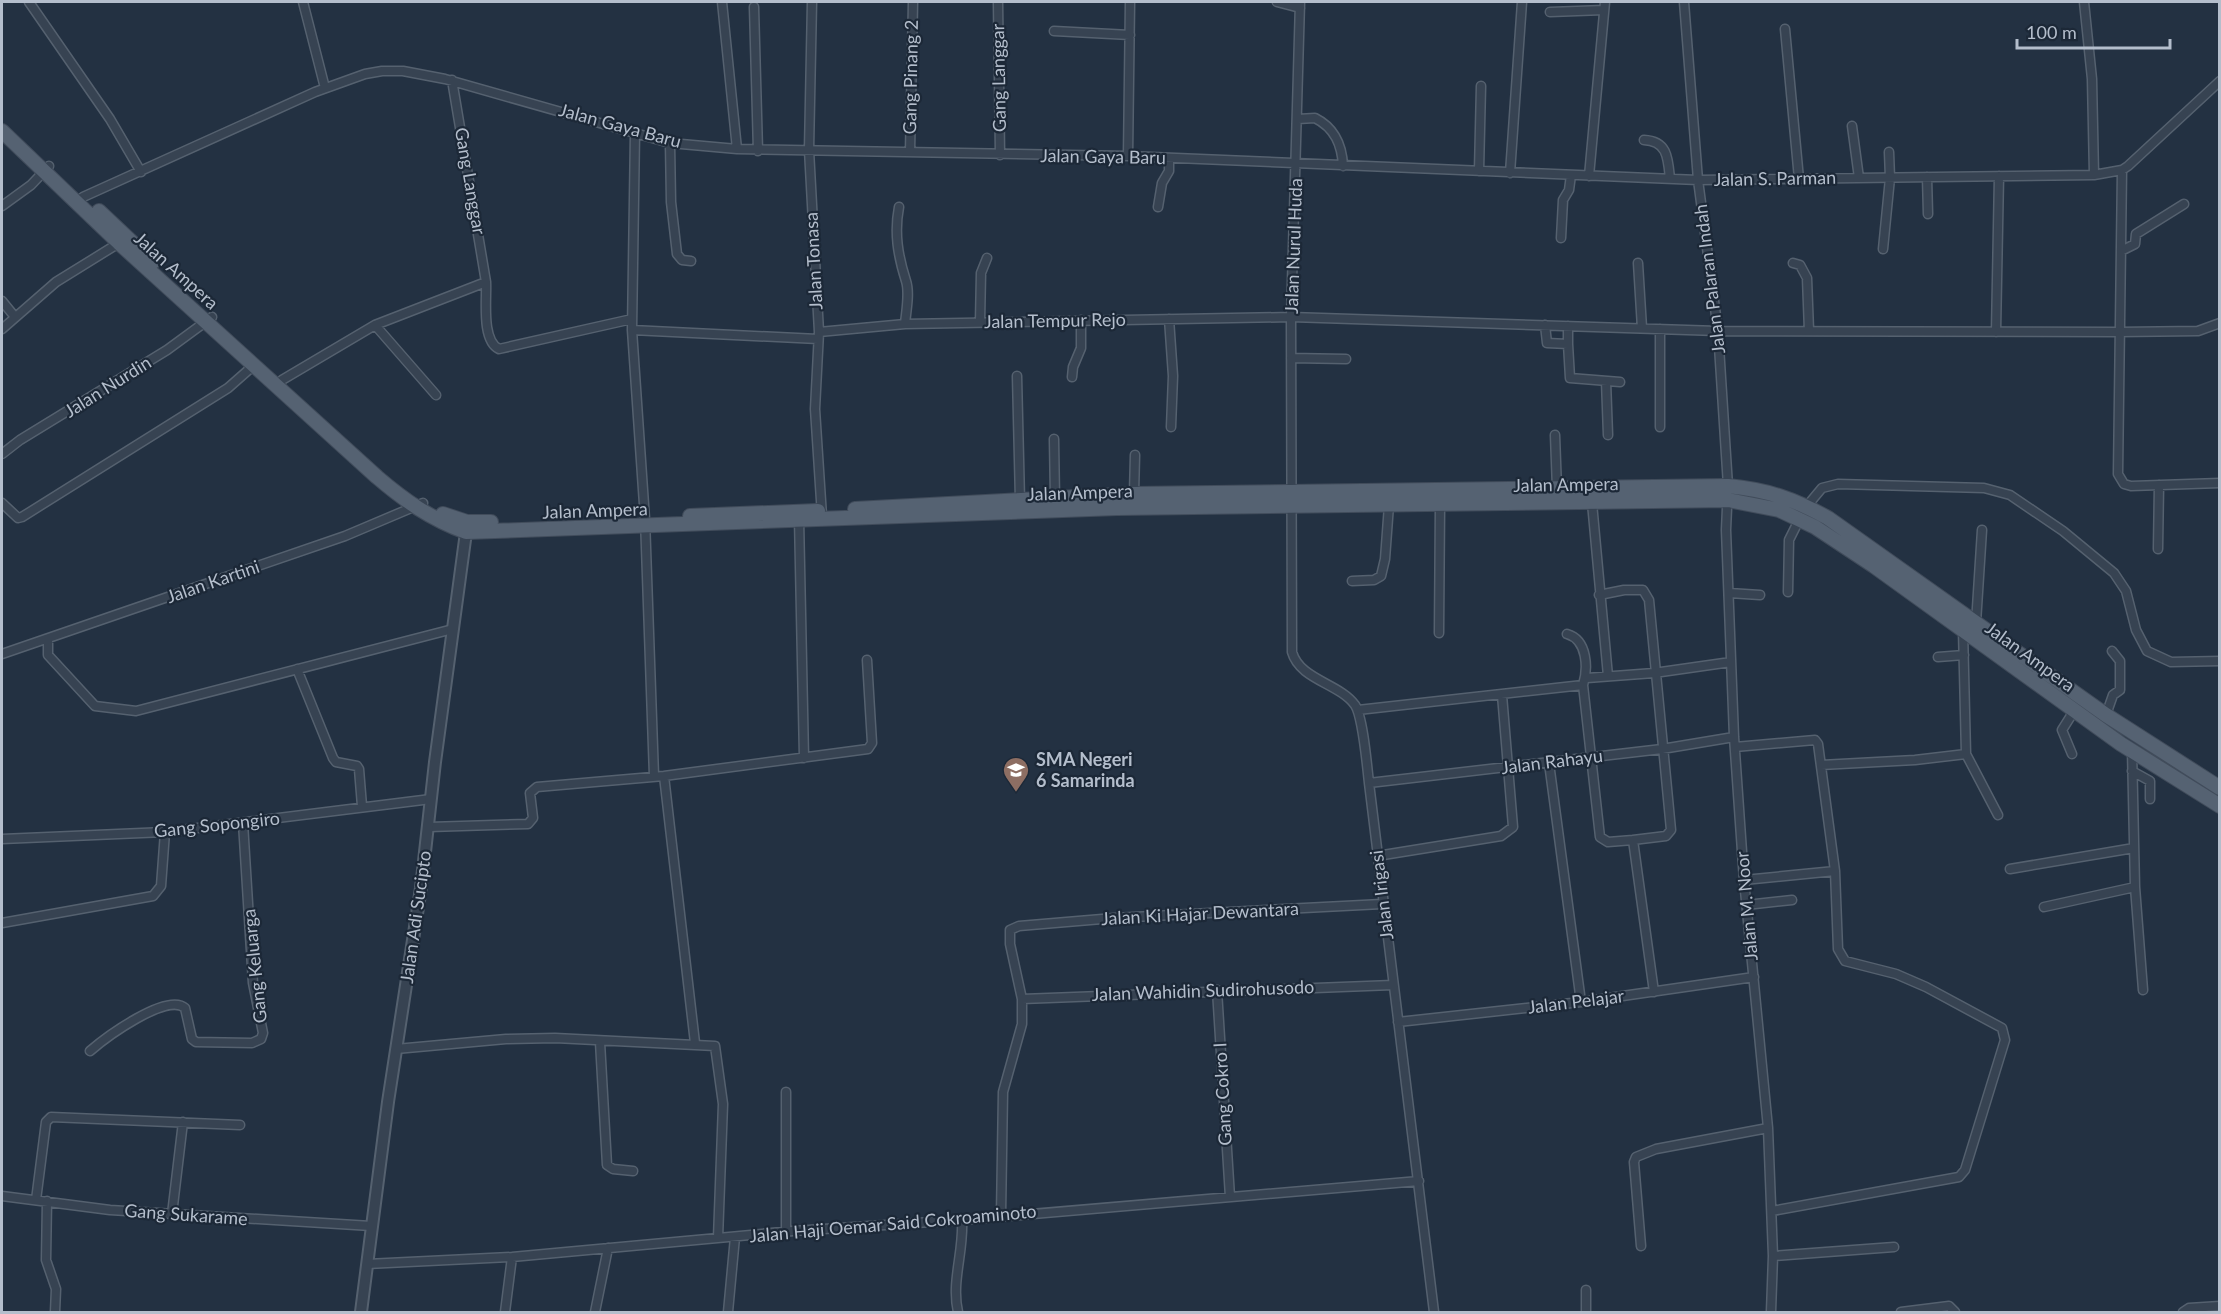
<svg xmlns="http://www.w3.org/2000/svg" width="2221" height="1314" font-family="Lato,sans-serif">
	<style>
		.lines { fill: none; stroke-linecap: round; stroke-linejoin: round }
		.minor-casing { stroke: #55616f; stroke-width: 11 }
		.tertiary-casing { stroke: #55616f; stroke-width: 14 }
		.primary-casing { stroke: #414c5b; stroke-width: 16 }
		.minor { stroke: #374352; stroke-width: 8 }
		.tertiary { stroke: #374352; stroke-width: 10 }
		.primary { stroke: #556272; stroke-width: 14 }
		.labels { text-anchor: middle; stroke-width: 4.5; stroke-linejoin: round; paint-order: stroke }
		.street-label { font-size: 18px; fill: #b4becc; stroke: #1c2837 }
		.poi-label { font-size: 18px; font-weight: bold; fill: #b4becc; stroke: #1c2837; text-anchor: start }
	</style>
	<rect width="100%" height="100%" fill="#233142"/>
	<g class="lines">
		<g class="minor-casing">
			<path id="minor" d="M29,2L110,119L141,172
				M303,2L325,88
				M722,2L737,149
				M812,2L809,150L819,332L815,409L822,516
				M998,2L1000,155
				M1277,2L1300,8
				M1300,2L1291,317L1292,652C1300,680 1339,683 1355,705C1363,717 1367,766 1369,783L1434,1312
				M1684,2L1698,180L1718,331L1728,486L1726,530L1734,737L1744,880L1768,1128L1773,1256L1771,1312
				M2084,2L2092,79L2094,175
				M754,7L758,151
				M1550,12L1604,10
				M1785,29L1799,179
				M1054,31L1130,35
				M452,80L486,282
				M1298,119L1315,118C1335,128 1342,145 1343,166
				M1852,126L1859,178
				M635,133L632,330L818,339
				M1644,140C1668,141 1668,159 1670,179
				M670,143L671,202L677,254L682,260L691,261
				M910,152L913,2
				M1128,156L1130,2
				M2122,170L2118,474L2124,484L2131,486L2220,483
				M1479,171L1481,86
				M1510,173L1522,2
				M1589,176L1605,2
				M1927,177L1928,214
				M83,197L315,92L365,74L382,71H403L445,79L670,143L737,149L1128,156L1698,180L2094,175L2122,170L2128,166L2220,81
				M2,206L31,185L49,166
				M899,207C894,233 898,256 906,281C910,293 906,312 905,324
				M1158,207L1162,183L1169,171V158
				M1561,238L1563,200L1569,190L1571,175
				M1883,249L1890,178L1889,152
				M2121,251L2135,244L2136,234L2184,204
				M1638,263L1642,328
				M1793,263L1800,265L1807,278L1809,331
				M2,301L15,317
				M1169,319L1173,376L1171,427
				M980,322L981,273L987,258
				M375,325L436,395
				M1545,325L1547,343L1568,344L1570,378L1620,382
				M2,329L56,282L119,243
				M632,330L645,519L654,776
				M819,332L905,324L1291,317L1718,331L2119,332L2198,331L2220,323
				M1996,332L1999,176
				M1568,344V326
				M1291,358L1346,359
				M1017,376L1020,501
				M1072,377L1073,367L1081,348V320
				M282,380L375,325L486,282C487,299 481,340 499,349L632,319
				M1606,381L1608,435
				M1660,427V329
				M1555,435L1557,489
				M1054,439L1055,499
				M2,454L20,440L167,350L212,317
				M1134,494L1135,455
				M2,503L18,518L22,517L228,388L253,366
				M1592,503L1608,676
				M1807,506L1822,488L1838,484L1984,488L2010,495L2063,531L2114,573L2126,591L2136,630L2147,651L2171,662L2220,661
				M799,518L804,758
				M2158,549L2159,485
				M1352,581L1374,580L1381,576L1385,559L1389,505
				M1788,592L1789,540L1800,518
				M1729,593L1760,595
				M1599,595L1624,590H1643L1649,600L1671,830L1666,836L1633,840
				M1976,623L1982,530
				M1963,630L1966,754L1998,815
				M1439,633L1440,504
				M1567,634C1588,640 1588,669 1583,685L1600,837L1608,842L1633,840L1654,992
				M48,639V655L95,706L136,711L453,629
				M2,654L345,536L423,503
				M1938,657L1964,655
				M297,669L333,758L336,762L357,766L359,769L362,806
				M1587,678L1654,673L1731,662
				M1358,710L1583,685
				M2106,715L2113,695L2120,690V661L2112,651
				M1735,747L1815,740L1818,744L1835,871L1838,949L1845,961L1896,974L1926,987L2002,1028L2005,1040L1965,1170L1959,1177L1772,1211
				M2132,750L2135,887L2143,990
				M2072,754L2062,730L2074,711
				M1549,763L1581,1002
				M1821,765L1915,760L1966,754
				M2132,771L2150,781V799
				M664,776L695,1043
				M1369,783L1662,749L1734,737
				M429,827L528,824L533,818L530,793L537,787L664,776L868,749L872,743L867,660
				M2,839L165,832L431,799
				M1377,856L1501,836L1513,827L1502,695
				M2010,869L2134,848
				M1744,880L1835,871
				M1746,905L1792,900
				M2044,907L2135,887
				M2,923L153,896L161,886L165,832
				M1217,990L1230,1197
				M1022,999L1393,985
				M1398,1022L1581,1002L1754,977
				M600,1042L607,1165L613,1169L633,1171
				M396,1049L506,1039L555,1038L715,1046L723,1104L718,1238
				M90,1051C105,1038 167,992 185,1008L192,1039L196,1042L252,1043L261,1039L263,1033L253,983L243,823
				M786,1092V1232
				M2,1196L110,1210L371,1226
				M36,1200L46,1122L51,1117L240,1125
				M47,1201L46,1260L56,1289L55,1312
				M172,1214L183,1122
				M1001,1215L1003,1092L1022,1024V999L1010,944V930L1019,926L1114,918L1382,904
				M1641,1246L1634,1162L1636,1157L1656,1149L1768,1128
				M1773,1256L1894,1247
				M367,1264L512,1257L793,1231L962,1220L1419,1181
				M1586,1290V1312
				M505,1312L512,1257
				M595,1312L608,1248
				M728,1312L735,1237
				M958,1312C951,1282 964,1251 962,1220
				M1901,1312L1949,1306L1955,1312
				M2183,1312L2189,1308L2220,1306"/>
		</g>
		<g class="tertiary-casing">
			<path id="tertiary" d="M361,1312L388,1102L421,888L435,762L467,525"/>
		</g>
		<g class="primary-casing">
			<path id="primary" d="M2,131L119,243L377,477C405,501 431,519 466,532L1117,508L1728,500L1779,510L1815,527L1874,566L2121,744L2220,806
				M99,211L153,262
				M855,509L1134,494L1728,486C1768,490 1794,499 1828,518L2106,715L2220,788
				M443,514L467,522H491
				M690,516L818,511"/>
		</g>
		<use href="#minor" class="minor"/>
		<use href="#tertiary" class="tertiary"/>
		<use href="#primary" class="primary"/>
	</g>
	<defs>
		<g id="school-pin" transform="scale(1.35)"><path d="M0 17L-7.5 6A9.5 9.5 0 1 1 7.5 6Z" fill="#8d6e63" stroke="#1c2837"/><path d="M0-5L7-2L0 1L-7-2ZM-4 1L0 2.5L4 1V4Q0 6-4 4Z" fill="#fff"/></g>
	</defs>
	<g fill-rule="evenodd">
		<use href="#school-pin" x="1016" y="770"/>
	</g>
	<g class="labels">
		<g class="street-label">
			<text transform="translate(911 77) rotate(-89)" y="6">Gang Pinang 2</text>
			<text transform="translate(999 78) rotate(-91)" y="6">Gang Langgar</text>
			<text transform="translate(620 126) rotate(15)" y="6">Jalan Gaya Baru</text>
			<text transform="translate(1103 157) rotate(1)" y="6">Jalan Gaya Baru</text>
			<text transform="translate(1775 179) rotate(-1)" y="6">Jalan S. Parman</text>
			<text transform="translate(470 181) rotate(80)" y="6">Gang Langgar</text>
			<text transform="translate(1294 246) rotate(-88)" y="6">Jalan Nurul Huda</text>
			<text transform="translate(814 261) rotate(-93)" y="6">Jalan Tonasa</text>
			<text transform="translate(176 271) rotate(42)" y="6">Jalan Ampera</text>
			<text transform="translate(1710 279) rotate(-97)" y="6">Jalan Palaran Indah</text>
			<text transform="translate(1055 321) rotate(-1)" y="6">Jalan Tempur Rejo</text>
			<text transform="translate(108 387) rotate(-32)" y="6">Jalan Nurdin</text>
			<text transform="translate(1566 485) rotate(-1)" y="6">Jalan Ampera</text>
			<text transform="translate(1080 493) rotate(-2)" y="6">Jalan Ampera</text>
			<text transform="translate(595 511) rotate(-2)" y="6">Jalan Ampera</text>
			<text transform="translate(213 582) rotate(-19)" y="6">Jalan Kartini</text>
			<text transform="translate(2030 657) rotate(36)" y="6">Jalan Ampera</text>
			<text transform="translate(1552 762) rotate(-7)" y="6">Jalan Rahayu</text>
			<text transform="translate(217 825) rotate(-6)" y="6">Gang Sopongiro</text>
			<text transform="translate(1382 895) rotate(-97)" y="6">Jalan Irigasi</text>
			<text transform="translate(1747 906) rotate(-95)" y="6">Jalan M. Noor</text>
			<text transform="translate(1200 914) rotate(-3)" y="6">Jalan Ki Hajar Dewantara</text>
			<text transform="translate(416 917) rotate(-82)" y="6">Jalan Adi Sucipto</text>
			<text transform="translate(255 966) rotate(-96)" y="6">Gang Keluarga</text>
			<text transform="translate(1203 991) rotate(-2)" y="6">Jalan Wahidin Sudirohusodo</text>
			<text transform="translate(1576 1002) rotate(-7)" y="6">Jalan Pelajar</text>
			<text transform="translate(1223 1094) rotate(-93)" y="6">Gang Cokro I</text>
			<text transform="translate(186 1215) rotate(4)" y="6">Gang Sukarame</text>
			<text transform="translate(893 1224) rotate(-5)" y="6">Jalan Haji Oemar Said Cokroaminoto</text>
		</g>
		<g class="poi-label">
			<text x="1036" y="766">SMA Negeri<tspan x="1036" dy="21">6 Samarinda</tspan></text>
		</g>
	</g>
	<rect width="2221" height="1314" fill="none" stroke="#b4becc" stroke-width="6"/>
	<path d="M2017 39v9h153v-9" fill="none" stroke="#b4becc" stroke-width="3"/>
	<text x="2026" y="39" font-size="18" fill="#b4becc" stroke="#1c2837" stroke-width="4.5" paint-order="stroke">100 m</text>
</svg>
